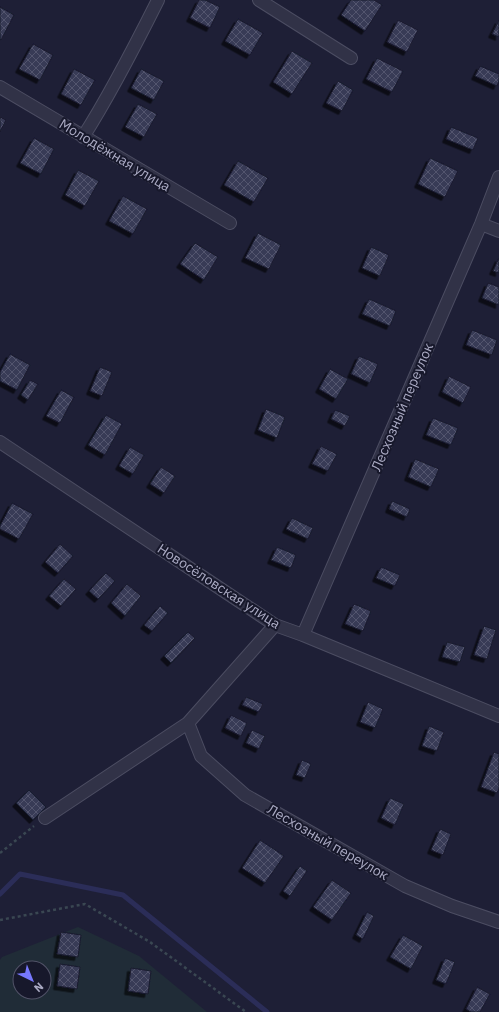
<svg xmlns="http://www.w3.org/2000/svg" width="499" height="1012" font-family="'IBM Plex Sans',sans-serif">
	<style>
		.garden { fill: #202c37; fill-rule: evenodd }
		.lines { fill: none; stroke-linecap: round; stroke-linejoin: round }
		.stream { stroke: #2b2d58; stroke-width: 5 }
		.building { fill: url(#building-cross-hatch); stroke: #191a2d; filter: url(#shadow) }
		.minor-casing { stroke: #4c4d62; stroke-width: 14 }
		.path { stroke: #3a4752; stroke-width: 2.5; stroke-dasharray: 3 3; stroke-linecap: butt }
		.minor { stroke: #313247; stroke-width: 12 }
		.labels { text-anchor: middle; stroke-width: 4; stroke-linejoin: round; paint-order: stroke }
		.street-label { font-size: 14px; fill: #ababc4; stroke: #17182b }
	</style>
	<defs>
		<pattern id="building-cross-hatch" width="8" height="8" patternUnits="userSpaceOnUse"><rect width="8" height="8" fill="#393b57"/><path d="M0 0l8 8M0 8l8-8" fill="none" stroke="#53556e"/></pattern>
		<filter id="shadow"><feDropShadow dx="-3.5" dy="3.5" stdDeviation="0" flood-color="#0009"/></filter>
	</defs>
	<rect width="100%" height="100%" fill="#1e1f36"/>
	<path class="garden" d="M78,927L139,956L207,1012H0V960L2,957ZM20,968H44V992H20Z"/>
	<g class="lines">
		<path class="stream" d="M0,894L20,874L123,895L267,1012"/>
	</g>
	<path class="building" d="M199,0H205L220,7L210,28L190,18Z
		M351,0H374L382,5L365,31L341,15Z
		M0,7L14,15L1,40L0,39Z
		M238,19L263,33L250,55L225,41Z
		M398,20L418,30L407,52L387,42Z
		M499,20V37L492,34Z
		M33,44L53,55L40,80L19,69Z
		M292,51L312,63L292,94L273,82Z
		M377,58L403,71L392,92L366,79Z
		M480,66L499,74V81L497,86L475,76Z
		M74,69L95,80L81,105L61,94Z
		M141,69L164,81L154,100L131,88Z
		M338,81L353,90L342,111L326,103Z
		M138,104L157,114L144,137L125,127Z
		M0,117L6,120L0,132Z
		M451,127L478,138L473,150L446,139Z
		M34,138L54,149L41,174L20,163Z
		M430,158L458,171L445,197L418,184Z
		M238,161L268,178L254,202L224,185Z
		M78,170L99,181L85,206L65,195Z
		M123,196L147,209L133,234L109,221Z
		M258,233L281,245L269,269L245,258Z
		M195,243L218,257L204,280L180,264Z
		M371,247L389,255L380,276L362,268Z
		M499,258V273L493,271Z
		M488,283L499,287V305L482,298Z
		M369,299L396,311L390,326L362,314Z
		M472,330L497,340L492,355L466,345Z
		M10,354L30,365L17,390L0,381V372Z
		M359,356L378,364L370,383L351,374Z
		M100,367L112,372L102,396L90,391Z
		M330,369L348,379L336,399L319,389Z
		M449,376L471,387L463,403L442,392Z
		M30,380L38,384L28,400L21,395Z
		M61,390L74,397L60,423L46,416Z
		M266,409L285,417L277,438L258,430Z
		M335,410L350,416L345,426L331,419Z
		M106,415L122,424L105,455L88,445Z
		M433,418L458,428L451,445L426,435Z
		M321,446L337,454L328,471L312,464Z
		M130,447L144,455L133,474L119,466Z
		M415,459L439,469L431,487L408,477Z
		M161,467L175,476L164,493L150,484Z
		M392,501L410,509L407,517L389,509Z
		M12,503L33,514L19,539L0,529V526Z
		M292,518L313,528L308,539L286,529Z
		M60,544L73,556L58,573L45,562Z
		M277,547L296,555L291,568L271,560Z
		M381,567L400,575L395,586L376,578Z
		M106,573L115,581L98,599L89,591Z
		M64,579L76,589L61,606L49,596Z
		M127,584L141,596L125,616L111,603Z
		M354,604L371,611L363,631L345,624Z
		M160,606L168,613L152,631L144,625Z
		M484,626L496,630L487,659L474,655Z
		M188,632L195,638L171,663L164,656Z
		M447,642L465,647L460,662L442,657Z
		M246,697L263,704L259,712L242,705Z
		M368,702L383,709L375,728L360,722Z
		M231,715L247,723L241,736L225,728Z
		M429,726L444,732L437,751L422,746Z
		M252,730L265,736L259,749L246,743Z
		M494,752L499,754V788L497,793L481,787Z
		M302,760L311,764L305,778L296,775Z
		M29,790L46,807L33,820L16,803Z
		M390,798L404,804L395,825L381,818Z
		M440,829L451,834L443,855L431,850Z
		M260,840L284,856L265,883L242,868Z
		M300,866L307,871L290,896L283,891Z
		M332,880L351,893L332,920L313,907Z
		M367,912L374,916L363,939L356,935Z
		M61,932L81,935L78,957L57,954Z
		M403,935L423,946L411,969L390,957Z
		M445,958L455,962L446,984L436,980Z
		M60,964L80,967L77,989L57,986Z
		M131,968L151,971L148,994L128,991Z
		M477,987L490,994L480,1012H471L466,1009Z"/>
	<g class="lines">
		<g class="minor-casing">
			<path id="minor" d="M259,0L351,58
				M0,87L230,223
				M83,137C111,93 135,46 158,0
				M481,224L499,231
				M0,442L275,625L303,635L499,716
				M303,635L481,224L499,177
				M188,723L201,756L245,795L405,886L452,906L499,922
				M45,818L188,723L275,625"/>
		</g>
		<path class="path" d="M0,853L34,826
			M0,920L85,904L150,942L246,1012"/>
		<use href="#minor" class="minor"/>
	</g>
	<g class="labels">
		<g class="street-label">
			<text transform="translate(115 155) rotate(31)" y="5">Молодёжная улица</text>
			<text transform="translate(402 407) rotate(-67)" y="5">Лесхозный переулок</text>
			<text transform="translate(219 586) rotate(33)" y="5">Новосёловская улица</text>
			<text transform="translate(328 842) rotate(30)" y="5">Лесхозный переулок</text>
		</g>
	</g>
	<g transform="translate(32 980) rotate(137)"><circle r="19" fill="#17182b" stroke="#525368"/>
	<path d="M0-3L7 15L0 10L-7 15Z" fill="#7778fd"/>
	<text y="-6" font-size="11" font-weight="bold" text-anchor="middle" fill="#ababc4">N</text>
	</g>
</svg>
